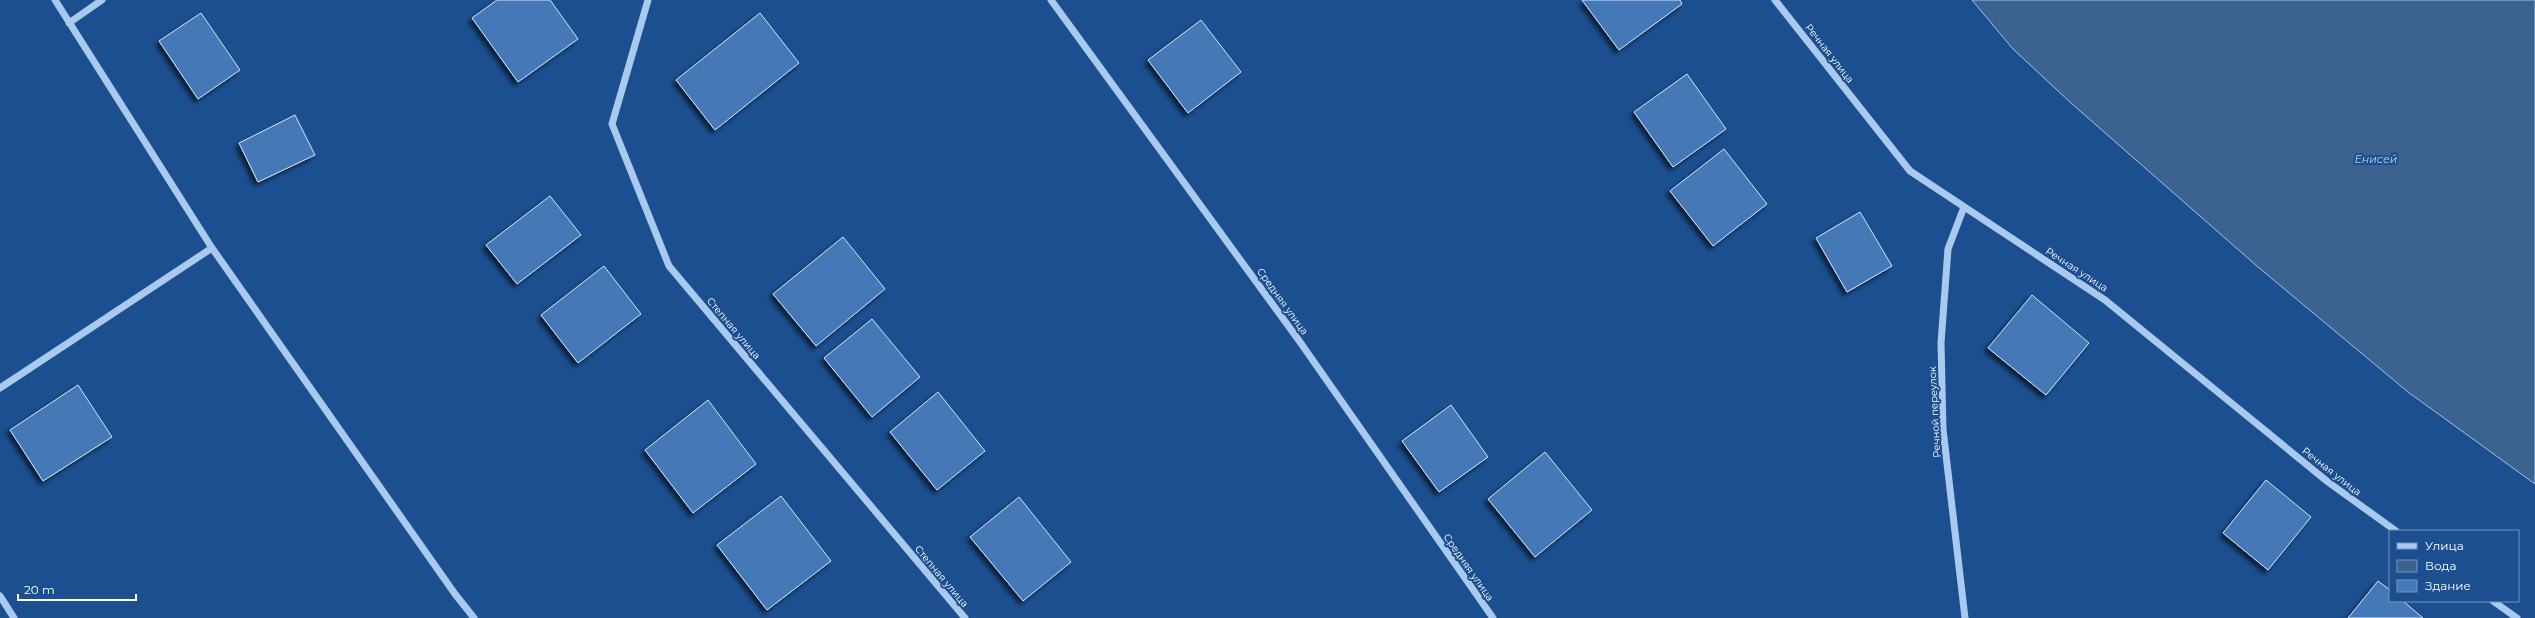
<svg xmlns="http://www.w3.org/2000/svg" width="2535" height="618" font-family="Montserrat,sans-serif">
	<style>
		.water { fill: #3c6290; stroke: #9cc4f0 }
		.building { fill: #4478b7; stroke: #cfe3fa; filter: url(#shadow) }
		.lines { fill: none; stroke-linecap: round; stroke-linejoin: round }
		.minor { stroke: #a9c9ee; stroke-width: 7 }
		.labels { text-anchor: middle; stroke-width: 4; stroke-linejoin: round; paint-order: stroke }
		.street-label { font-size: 10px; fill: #fff; stroke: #1b4f8f }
		.water-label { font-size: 11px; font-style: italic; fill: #b5d3f5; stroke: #1b4f8f }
	</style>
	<defs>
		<filter id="shadow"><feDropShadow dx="-3.5" dy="3.5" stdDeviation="2" flood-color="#0009"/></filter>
	</defs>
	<rect width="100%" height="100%" fill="#1b4f8f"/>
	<path class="water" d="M1972,0H2535V484L2408,392L2258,267L2071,103L2013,49Z"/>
	<path class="building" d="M497,0H550L578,39L518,82L472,18Z
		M1582,0H1680L1682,4L1619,50Z
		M201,13L240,70L198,99L159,41Z
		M760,13L799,63L715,130L676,80Z
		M1201,20L1241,72L1188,113L1148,60Z
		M1687,74L1726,129L1673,167L1634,112Z
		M295,115L315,155L258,182L239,143Z
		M1724,149L1767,204L1713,246L1670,191Z
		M550,196L581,235L517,284L486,245Z
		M1860,212L1892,266L1847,292L1816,238Z
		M843,237L885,289L816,346L773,294Z
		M604,266L641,314L578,363L541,315Z
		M2032,295L2089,343L2046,395L1988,348Z
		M872,319L920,377L872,417L824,358Z
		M78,385L112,437L43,481L10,430Z
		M938,392L985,451L937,490L890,432Z
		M708,400L756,464L693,513L645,450Z
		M1451,405L1488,457L1439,492L1402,441Z
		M1545,452L1592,510L1535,557L1488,499Z
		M2266,480L2311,517L2268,570L2223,533Z
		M781,496L831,561L767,610L717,545Z
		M1019,497L1071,562L1023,601L970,537Z
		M2378,581L2390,590V601H2403L2423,618H2348Z"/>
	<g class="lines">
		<path class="minor" d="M55,0L212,248L455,594L474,618
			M648,0L612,124L669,266L965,618
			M1051,0L1300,342L1493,618
			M1775,0L1910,171L2105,300L2328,482L2396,531
			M69,23L102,0
			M1964,207L1948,249L1941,343L1943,429L1965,618
			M0,388L212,248
			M0,596L14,618
			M2493,601L2517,618"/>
	</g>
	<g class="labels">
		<g class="street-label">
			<text transform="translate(1830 53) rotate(52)" y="4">Речная улица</text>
			<text transform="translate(2077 269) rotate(33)" y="4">Речная улица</text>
			<text transform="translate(1283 301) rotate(54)" y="4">Средняя улица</text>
			<text transform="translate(734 328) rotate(50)" y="4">Степная улица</text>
			<text transform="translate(1934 412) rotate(-93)" y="4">Речной переулок</text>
			<text transform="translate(2332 471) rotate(38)" y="4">Речная улица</text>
			<text transform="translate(1469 567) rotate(55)" y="4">Средняя улица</text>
			<text transform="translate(942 576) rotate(50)" y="4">Степная улица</text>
		</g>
		<g class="water-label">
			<text x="2376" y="163">Енисей</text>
		</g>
	</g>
	<rect x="2389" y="530" width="130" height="72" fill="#1b4f8f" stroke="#7695bc"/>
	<rect x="2397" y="543" width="20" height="6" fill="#a9c9ee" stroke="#7695bc"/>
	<text x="2425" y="550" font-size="12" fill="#ffffff">Улица</text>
	<rect x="2397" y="560" width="20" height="12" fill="#3c6290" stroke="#7695bc"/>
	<text x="2425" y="570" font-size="12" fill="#ffffff">Вода</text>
	<rect x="2397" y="580" width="20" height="12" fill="#4478b7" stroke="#7695bc"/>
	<text x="2425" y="590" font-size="12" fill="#ffffff">Здание</text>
	<path d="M18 594v6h118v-6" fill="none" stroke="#ffffff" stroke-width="2"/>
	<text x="24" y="594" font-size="12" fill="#ffffff" stroke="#1b4f8f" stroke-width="3" paint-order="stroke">20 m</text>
</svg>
